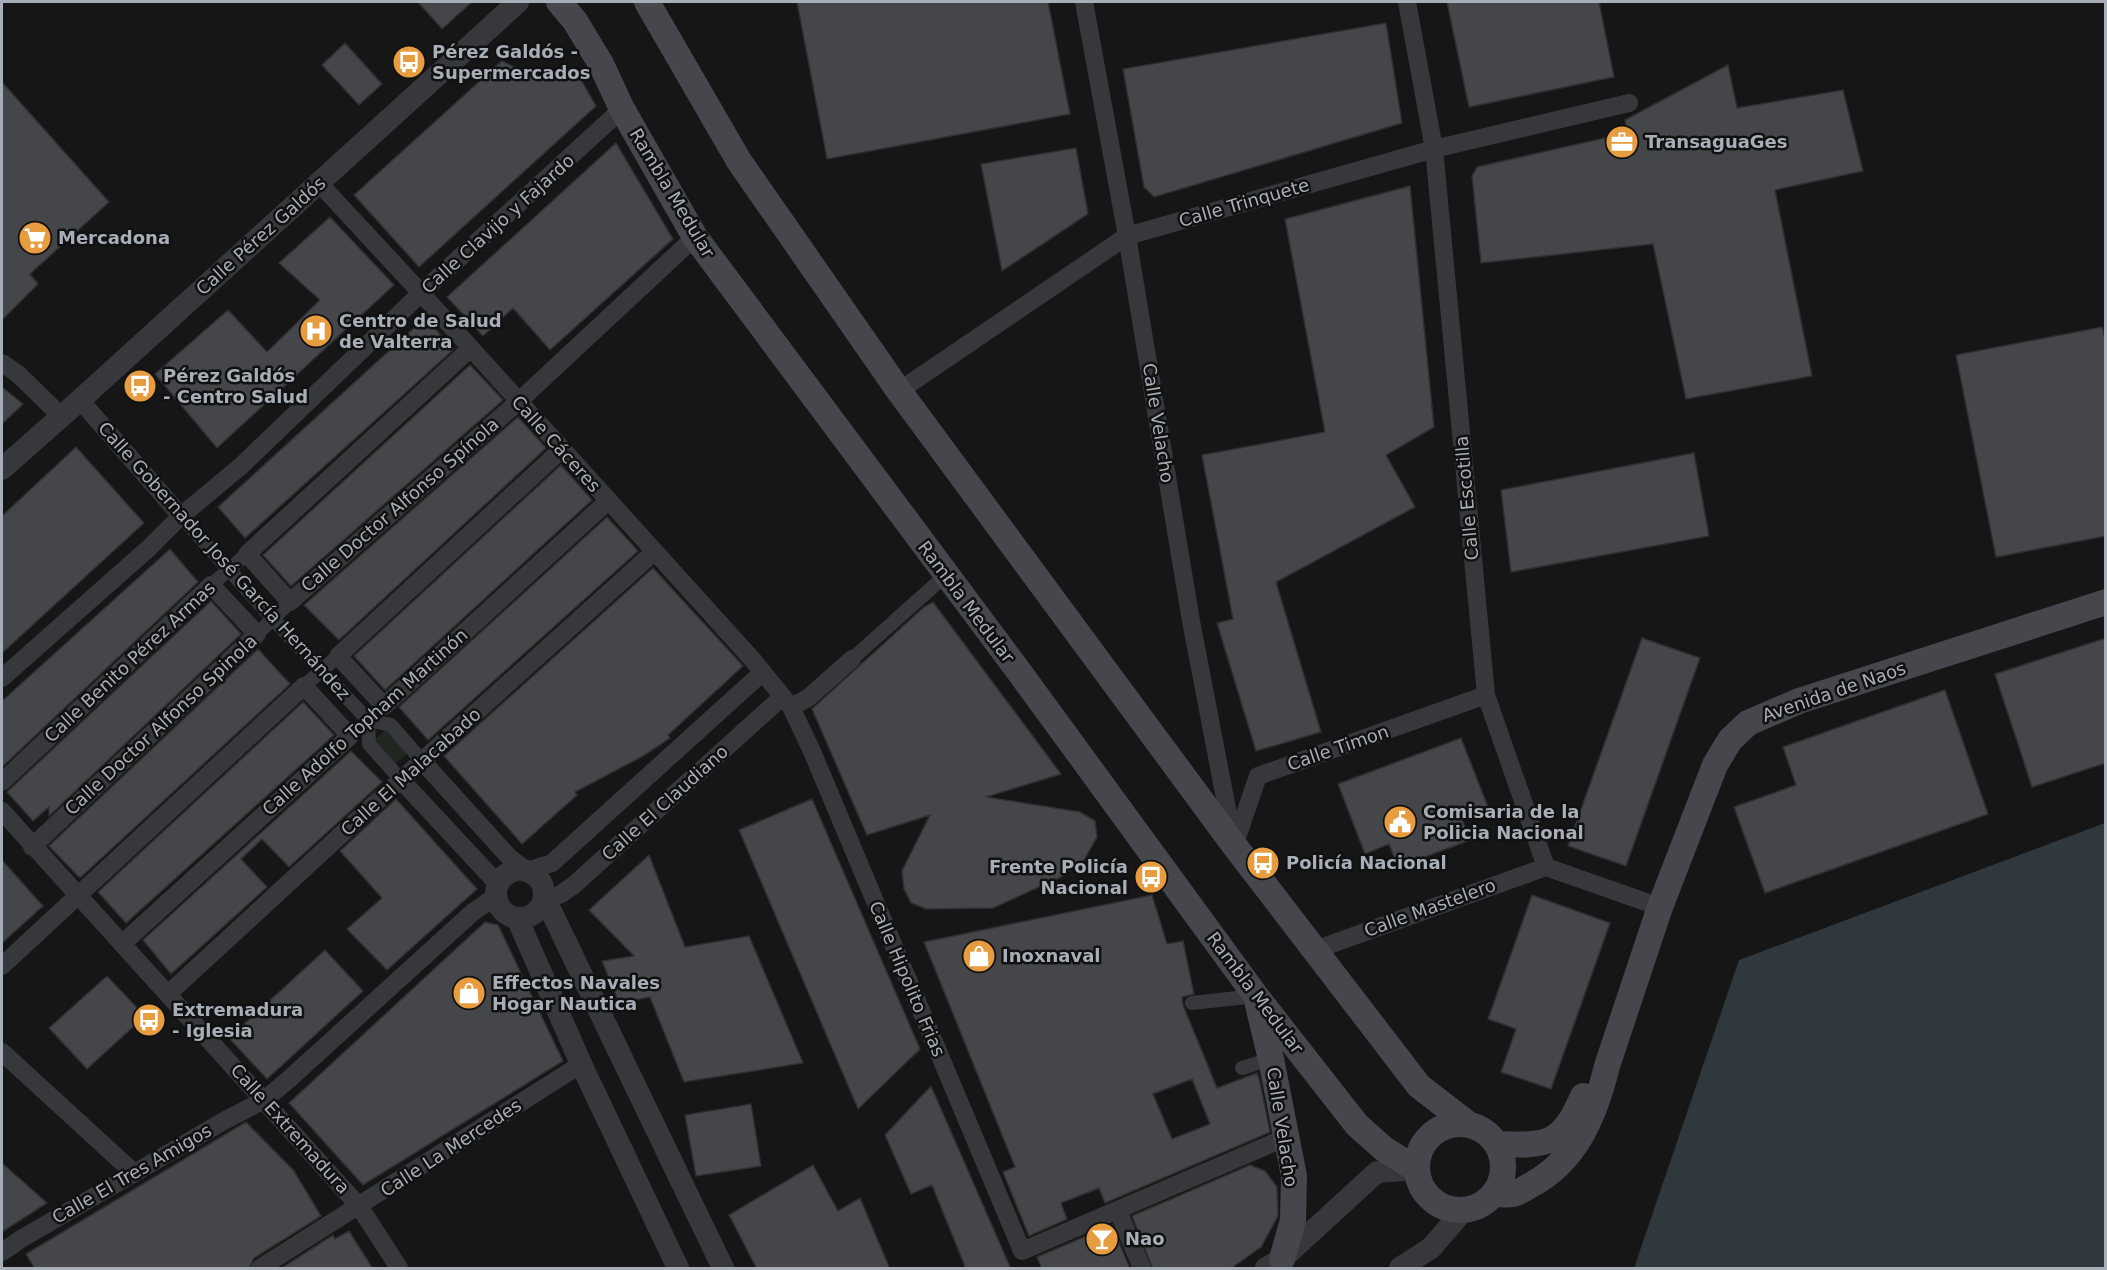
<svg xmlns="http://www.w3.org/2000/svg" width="2107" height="1270" font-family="'DejaVu Sans',sans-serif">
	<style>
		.green { fill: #202720 }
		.water { fill: #2f383c }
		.building { fill: #45464a; stroke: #303033; stroke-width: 1.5; fill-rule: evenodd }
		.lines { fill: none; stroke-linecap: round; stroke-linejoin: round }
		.pedestrian { stroke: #37383c; stroke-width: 14 }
		.minor { stroke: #37383c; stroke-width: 18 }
		.tertiary { stroke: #37383c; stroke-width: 22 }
		.secondary { stroke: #45474c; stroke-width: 26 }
		.labels { text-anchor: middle; stroke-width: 5; stroke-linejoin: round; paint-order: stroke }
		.poi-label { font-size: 18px; font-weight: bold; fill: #a8aeb7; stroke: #111112; text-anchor: start }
		.street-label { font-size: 18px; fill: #a8aeb7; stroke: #111112 }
	</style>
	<rect width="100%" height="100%" fill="#161617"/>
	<path class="green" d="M389,727L410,751L394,765L373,741Z"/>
	<path class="water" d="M2105,823V1268H1634L1739,960Z"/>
	<path class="building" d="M418,2H472L442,29Z
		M797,2H1048L1070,114L827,159Z
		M1447,2H1599L1614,77L1469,107Z
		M1386,23L1402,123L1154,197L1144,187L1123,69Z
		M345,43L382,84L359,105L322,65Z
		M502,61L524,72L544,77L581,80L596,106L419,267L354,195Z
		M1728,65L1737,108L1843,90L1863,171L1775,190L1812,376L1686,399L1653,244L1481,263L1472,176L1477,167L1627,133L1625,120Z
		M2,82L109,202L30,274L38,284L2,320Z
		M616,143L673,239L550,350L513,308L483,336L447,297Z
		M1076,148L1088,214L1002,271L981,164Z
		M1410,186L1434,427L1386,455L1415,507L1276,582L1321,732L1256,751L1217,623L1233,619L1202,455L1325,432L1285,219Z
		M330,217L394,285L217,448L155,374L228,310L267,352L320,300L279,263Z
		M425,318L454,349L245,538L218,507Z
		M2102,327L2106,342V536L1996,557L1956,355Z
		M470,365L503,400L291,586L263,555Z
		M2,387L23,404L2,424Z
		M518,417L546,448L339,640L304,605Z
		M76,447L144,523L2,653V516Z
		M1694,453L1709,536L1511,572L1501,490Z
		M561,465L592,500L385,690L354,656Z
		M607,517L638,551L428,740L399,707Z
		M170,549L198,582L2,767V701Z
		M653,568L743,666L668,735L670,738L643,756L575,792L577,795L522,844L444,756Z
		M211,601L241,634L49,816V807L33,821L7,792Z
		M933,602L1061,774L986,797L1080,812L1095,821L1097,837L1084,860L1061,877L993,908L926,909L911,903L904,889L902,871L930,815L867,835L812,709L924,607Z
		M1642,638L1700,658L1626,866L1568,846Z
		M2106,638V763L2032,787L1995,674Z
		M258,649L290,684L81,877H79L49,846Z
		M1945,690L1988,814L1765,893L1734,807L1796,785L1783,747Z
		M303,702L334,735L126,923L98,892Z
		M1461,738L1488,807L1461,817L1470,840L1398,867L1389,844L1365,854L1338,784Z
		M351,751L382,782L289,867L262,839L241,859L267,887L171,974L143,940Z
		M396,799L477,889L387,970L347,929L382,898L340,851Z
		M812,799L920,1049L858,1109L739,830Z
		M649,855L685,947L749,936L803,1063L684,1082L650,997L619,1003L602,961L634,956L589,910Z
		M2,860L43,906L2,943Z
		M1152,895L1167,944L1183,941L1194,994L1182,997L1183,1005L1217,1088L1257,1073L1260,1082L1270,1132L1105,1203L1099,1188L1061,1203L1067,1219L1029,1236L1003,1172L1015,1167L924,942ZM1192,1079L1210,1124L1172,1139L1153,1094Z
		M1532,895L1610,923L1551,1089L1501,1072L1516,1029L1488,1019Z
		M485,922L498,925L563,1061L363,1185L289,1103Z
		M325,950L363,991L267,1079L229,1038Z
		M107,976L145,1016L87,1069L49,1028Z
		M931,1086L1011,1269H966L932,1185L911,1194L885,1135Z
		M751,1104L761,1166L696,1176L685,1115Z
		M246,1122L294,1171L321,1216L254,1258L249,1269H35L26,1254Z
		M2,1163L47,1203L2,1232Z
		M813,1165L838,1211L860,1198L890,1269H757L729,1215Z
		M1250,1165L1265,1171L1277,1187L1278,1216L1261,1247L1230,1269H1153L1132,1216Z
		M1112,1225L1130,1269H1042L1037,1257Z
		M349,1231L373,1269H280L333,1235L335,1239Z"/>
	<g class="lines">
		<path class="pedestrian" d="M181,516L273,619L368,720L391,725L422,761
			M211,585L247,554
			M257,634L290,602
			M852,659L946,575
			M304,686L338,656
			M368,720L369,744L401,780
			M1192,1003L1256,996
			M1242,1068L1271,1059"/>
		<path class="minor" d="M1084,2L1127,236L1191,621L1233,840
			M1407,2L1434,149L1486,695L1546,867L1660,907
			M319,183L421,293L752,659L791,707L811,749L1022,1251L1287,1137
			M471,348L247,554L290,602L518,402L695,237
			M2,363L18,374L62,417
			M899,391L1127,236L1434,149L1629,103
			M80,400L181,516
			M561,450L338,656L384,706L608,501
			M2,678L150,547L181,516L241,466L421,293L622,109
			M791,707L808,698L852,659
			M422,761L509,857L527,871L552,863L763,672
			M401,780L497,883
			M2,782L211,585L257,634L32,847
			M2,811L359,1206L399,1268
			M1235,843L1258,776L1486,695
			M543,902L561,894L574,885L782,697
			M1315,950L1546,867
			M2,966L304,686L350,736L122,944
			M168,994L382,797L654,552
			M2,1052L134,1173
			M1118,1211L1142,1268
			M2,1252L21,1239L222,1122L264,1100L287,1081L473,912L495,897
			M260,1268L572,1070L582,1066"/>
		<path class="tertiary" d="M2,469L80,400L518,2
			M496 894a24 24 0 1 1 48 0a24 24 0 1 1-48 0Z
			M543,902L552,913L723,1268
			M517,918L582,1066L678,1268
			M1266,1268L1282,1259L1377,1172L1416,1169
			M1400,1268L1431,1248L1463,1211"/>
		<path class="secondary" d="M559,2L575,21L601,64L622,109L695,237L1020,673L1256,996L1357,1125L1384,1149L1416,1169
			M647,2L739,161L899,391L1234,845L1419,1086L1467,1123
			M1258,1005L1271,1059L1294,1176L1293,1220L1282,1259
			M1417 1167a43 43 0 1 1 86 0a43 43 0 1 1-86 0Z
			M1497,1144C1548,1146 1562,1145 1583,1096
			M1494,1194C1500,1194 1507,1195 1513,1194C1518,1193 1524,1189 1529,1186C1576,1162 1595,1115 1607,1066L1660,907L1715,765L1730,740L1748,723L1799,701L2106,602"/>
	</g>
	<defs>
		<g id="bus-disc" transform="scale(1.725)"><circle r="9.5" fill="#e69c3f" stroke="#111112"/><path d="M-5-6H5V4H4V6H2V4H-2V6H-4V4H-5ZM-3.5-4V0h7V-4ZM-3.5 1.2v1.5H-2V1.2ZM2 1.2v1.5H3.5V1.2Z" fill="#fff"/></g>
		<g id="office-disc" transform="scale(1.725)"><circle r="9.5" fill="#e69c3f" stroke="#111112"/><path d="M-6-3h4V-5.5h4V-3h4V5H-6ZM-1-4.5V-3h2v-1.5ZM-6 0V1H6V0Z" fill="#fff"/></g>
		<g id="supermarket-disc" transform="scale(1.725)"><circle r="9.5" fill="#e69c3f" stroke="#111112"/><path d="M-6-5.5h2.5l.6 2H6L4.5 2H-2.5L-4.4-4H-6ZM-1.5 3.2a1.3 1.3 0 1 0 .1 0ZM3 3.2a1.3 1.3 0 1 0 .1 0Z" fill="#fff"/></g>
		<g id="hospital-disc" transform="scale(1.725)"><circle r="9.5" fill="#e69c3f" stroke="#111112"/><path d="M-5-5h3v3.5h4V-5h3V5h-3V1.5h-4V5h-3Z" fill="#fff"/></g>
		<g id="civic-disc" transform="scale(1.725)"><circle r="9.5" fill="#e69c3f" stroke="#111112"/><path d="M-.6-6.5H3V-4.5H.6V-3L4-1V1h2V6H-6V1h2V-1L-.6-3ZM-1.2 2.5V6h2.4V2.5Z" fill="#fff"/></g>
		<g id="shop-disc" transform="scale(1.725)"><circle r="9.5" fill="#e69c3f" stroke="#111112"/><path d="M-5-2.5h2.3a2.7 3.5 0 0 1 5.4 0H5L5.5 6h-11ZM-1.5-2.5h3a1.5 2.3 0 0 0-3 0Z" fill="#fff"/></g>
		<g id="bar-disc" transform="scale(1.725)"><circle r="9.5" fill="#e69c3f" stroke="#111112"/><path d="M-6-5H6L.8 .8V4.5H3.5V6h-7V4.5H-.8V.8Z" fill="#fff"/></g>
	</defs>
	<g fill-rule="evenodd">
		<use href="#bus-disc" x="409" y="62"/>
		<use href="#office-disc" x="1622" y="142"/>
		<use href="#supermarket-disc" x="35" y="238"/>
		<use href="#hospital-disc" x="316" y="331"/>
		<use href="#bus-disc" x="140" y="386"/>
		<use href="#civic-disc" x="1400" y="822"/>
		<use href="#bus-disc" x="1263" y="863"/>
		<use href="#bus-disc" x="1151" y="877"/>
		<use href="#shop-disc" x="979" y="956"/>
		<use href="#shop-disc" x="469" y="993"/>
		<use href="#bus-disc" x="149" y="1020"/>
		<use href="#bar-disc" x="1102" y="1239"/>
	</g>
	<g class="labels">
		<g class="poi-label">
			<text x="432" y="58">Pérez Galdós -<tspan x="432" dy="21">Supermercados</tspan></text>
			<text x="1645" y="148">TransaguaGes</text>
			<text x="58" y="244">Mercadona</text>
			<text x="339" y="327">Centro de Salud<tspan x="339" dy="21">de Valterra</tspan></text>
			<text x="163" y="382">Pérez Galdós<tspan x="163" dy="21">- Centro Salud</tspan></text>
			<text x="1423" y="818">Comisaria de la<tspan x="1423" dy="21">Policia Nacional</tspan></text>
			<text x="1286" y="869">Policía Nacional</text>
			<text x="1128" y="873" text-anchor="end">Frente Policía<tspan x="1128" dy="21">Nacional</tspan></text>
			<text x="1002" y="962">Inoxnaval</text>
			<text x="492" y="989">Effectos Navales<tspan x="492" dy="21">Hogar Nautica</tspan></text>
			<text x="172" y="1016">Extremadura<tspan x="172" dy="21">- Iglesia</tspan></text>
			<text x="1125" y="1245">Nao</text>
		</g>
		<g class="street-label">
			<text transform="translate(672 193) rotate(59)" y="6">Rambla Medular</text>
			<text transform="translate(1244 203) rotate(-16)" y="6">Calle Trinquete</text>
			<text transform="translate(498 224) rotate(-42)" y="6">Calle Clavijo y Fajardo</text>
			<text transform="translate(261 236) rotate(-42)" y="6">Calle Pérez Galdós</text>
			<text transform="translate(1158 423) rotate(81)" y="6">Calle Velacho</text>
			<text transform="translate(556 444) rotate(48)" y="6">Calle Cáceres</text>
			<text transform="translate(1467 498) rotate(-95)" y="6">Calle Escotilla</text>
			<text transform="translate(400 505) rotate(-41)" y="6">Calle Doctor Alfonso Spínola</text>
			<text transform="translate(224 561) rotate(48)" y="6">Calle Gobernador José García Hernández</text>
			<text transform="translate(966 602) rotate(53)" y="6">Rambla Medular</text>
			<text transform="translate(130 662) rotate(-43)" y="6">Calle Benito Pérez Armas</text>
			<text transform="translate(1834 692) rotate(-19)" y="6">Avenida de Naos</text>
			<text transform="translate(365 722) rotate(-42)" y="6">Calle Adolfo Topham Martinón</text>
			<text transform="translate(161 725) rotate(-43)" y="6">Calle Doctor Alfonso Spinola</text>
			<text transform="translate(1338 748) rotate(-19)" y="6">Calle Timon</text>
			<text transform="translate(411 772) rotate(-42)" y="6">Calle El Malacabado</text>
			<text transform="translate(665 803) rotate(-42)" y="6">Calle El Claudiano</text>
			<text transform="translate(1430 908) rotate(-20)" y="6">Calle Mastelero</text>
			<text transform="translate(907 979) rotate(67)" y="6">Calle Hipolito Frias</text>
			<text transform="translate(1255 993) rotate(53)" y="6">Rambla Medular</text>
			<text transform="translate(1282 1127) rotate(81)" y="6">Calle Velacho</text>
			<text transform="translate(290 1129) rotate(48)" y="6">Calle Extremadura</text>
			<text transform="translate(451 1148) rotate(-33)" y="6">Calle La Mercedes</text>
			<text transform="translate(132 1174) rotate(-30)" y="6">Calle El Tres Amigos</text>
		</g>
	</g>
	<rect width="2107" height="1270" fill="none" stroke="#a8aeb7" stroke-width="6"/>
</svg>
